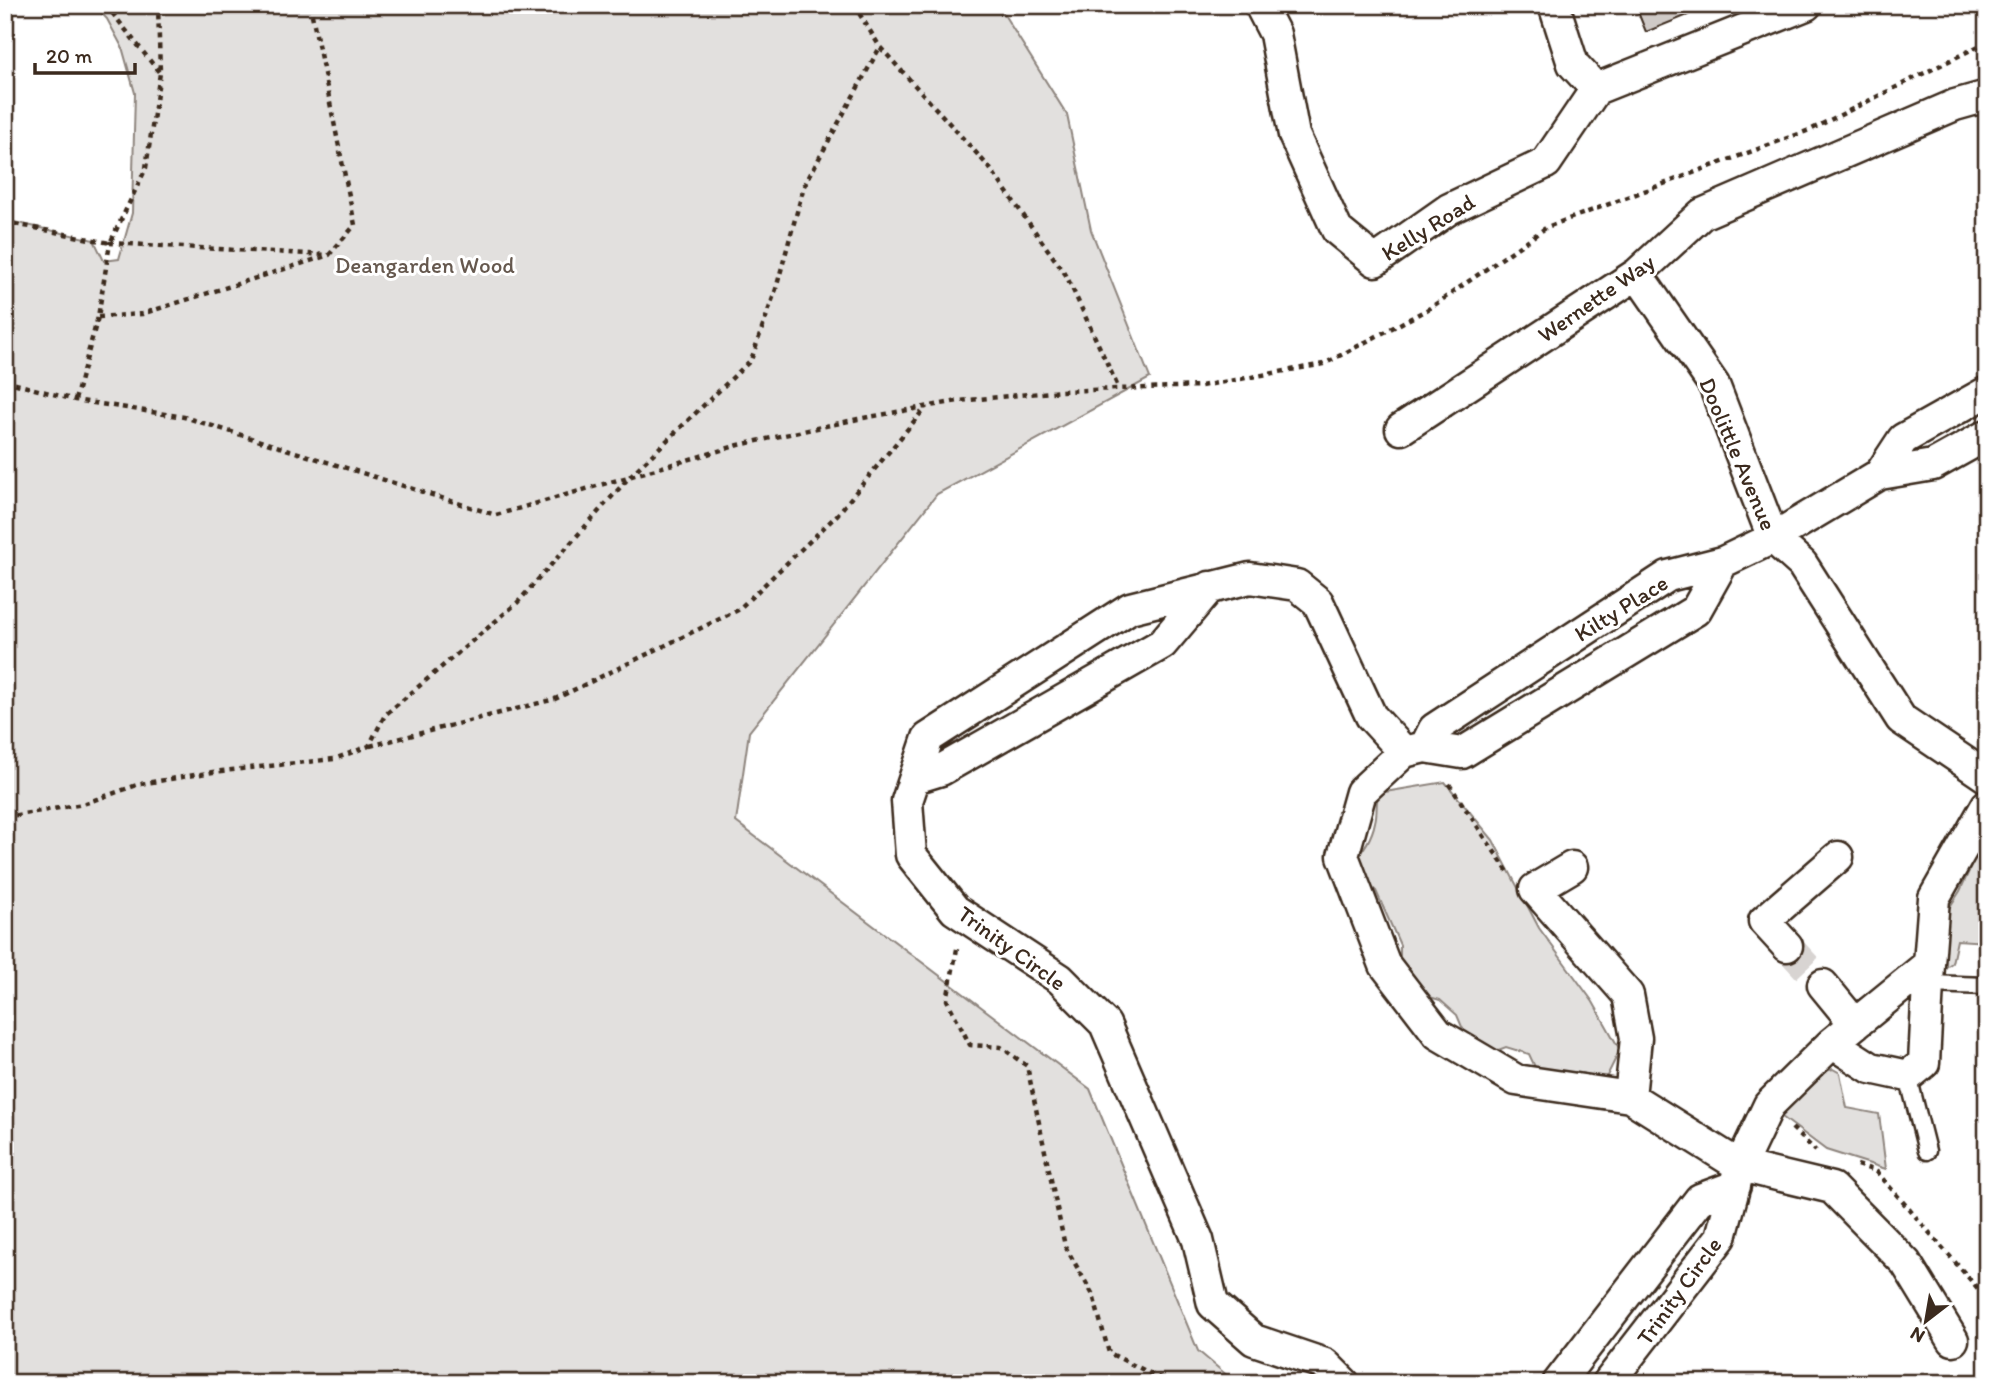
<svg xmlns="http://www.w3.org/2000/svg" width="1992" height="1388" font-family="Itim,sans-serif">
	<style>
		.green { fill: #e2e0de; stroke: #8e857e; stroke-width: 2 }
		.building { fill: #cfcac7; stroke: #3b2a1e; stroke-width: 2 }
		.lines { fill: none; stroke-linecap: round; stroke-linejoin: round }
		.street-tunnel { stroke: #d8d4d2; stroke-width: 30; stroke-dasharray: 30 15; stroke-linecap: butt }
		.lane-casing { stroke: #3b2a1e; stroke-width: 21 }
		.street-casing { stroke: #3b2a1e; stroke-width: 35 }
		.path { stroke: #3b2a1e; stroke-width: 4.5; stroke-dasharray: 5 5; stroke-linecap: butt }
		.lane { stroke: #fff; stroke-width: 16 }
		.street { stroke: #fff; stroke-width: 30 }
		.labels { text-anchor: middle; stroke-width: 6; stroke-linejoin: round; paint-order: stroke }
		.street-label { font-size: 23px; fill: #3b2a1e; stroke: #fff }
		.park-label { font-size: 23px; fill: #65584e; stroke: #fff }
	</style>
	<rect width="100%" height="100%" fill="#fff"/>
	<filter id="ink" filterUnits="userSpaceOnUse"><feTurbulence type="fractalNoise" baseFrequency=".0143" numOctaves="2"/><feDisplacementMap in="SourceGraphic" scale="14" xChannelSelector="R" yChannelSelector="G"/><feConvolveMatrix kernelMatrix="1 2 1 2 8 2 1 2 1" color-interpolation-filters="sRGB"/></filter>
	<g filter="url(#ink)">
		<path class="green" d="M94,5H998L1067,115L1091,230L1150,378L937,494L749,732L736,822L1090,1089L1198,1351L1236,1383H5V220L94,240L104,261L119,259L132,213L135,93L122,47L107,19Z
			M1445,782L1493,840L1539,928L1593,1002L1620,1050L1607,1076L1594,1081L1535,1067L1529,1054L1506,1047L1493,1052L1468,1041L1457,1015L1440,1000L1415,993L1400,973V945L1376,891L1363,881L1353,862C1364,849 1372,838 1375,822C1378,811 1375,803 1379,793Z
			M1987,831V942L1957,940L1952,963L1946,967L1939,964L1946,913L1960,891Z
			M1833,1069L1840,1073L1847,1108L1879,1114L1886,1169L1826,1150L1778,1114L1819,1073Z"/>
		<path class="building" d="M1635,5H1684L1688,15L1646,32Z"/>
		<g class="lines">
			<path class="street-tunnel" d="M1787,946L1823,985"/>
			<g class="lane-casing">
				<path id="lane" d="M1928,984L1987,986
					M1908,1076L1927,1151"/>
			</g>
			<g class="street-casing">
				<path id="street" d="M1260,5L1275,34L1294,135L1337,230L1375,261L1449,209L1546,163L1596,89
					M1554,5L1573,64L1596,89
					M1596,89L1806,5
					M1637,274L1714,385L1773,538L1802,564L1901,719L1987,777
					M1401,429L1637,274L1702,214L1955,105L1987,96
					M1880,474L1933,465L1987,435
					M1425,747L1462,753L1696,610L1723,562
					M915,778L941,770L1162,644L1210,587
					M1572,867L1535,889L1628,995L1636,1038L1630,1097L1740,1166L1769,1105L1832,1043L1929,964L1934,898L1987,805
					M1787,946L1764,921L1838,857
					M1823,985L1855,1024
					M1832,1043L1871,1068L1908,1076L1924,1063L1929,964
					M1630,1097L1516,1080L1438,1034L1385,965L1343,856L1361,792L1404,752L1425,747L1434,729L1668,576L1723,562L1773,538L1880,474L1903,439L1987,392
					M1344,1383L1325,1364L1254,1340L1213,1304L1198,1240L1105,1024L1060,979L955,910L911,855L907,801L928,738L1130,608L1250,578L1297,585L1318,602L1371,716L1404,752
					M1558,1383L1700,1199L1735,1186
					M1608,1383L1721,1237L1740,1166L1832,1188L1906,1263L1953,1340"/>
			</g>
			<path class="path" d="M106,5L159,72
				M854,5L880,47L989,167L1066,275L1119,389
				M5,222L110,243L146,168L160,73L158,5
				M98,317L142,314L329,255L355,225L310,5
				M5,381L75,400L184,417L496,515L739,445L858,419L958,401L1061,391L1201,386L1324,364L1430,308L1547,227L1812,129L1987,42
				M75,400L98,317L110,243L326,255
				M370,746L555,699L738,610L837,515L925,408
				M1449,784L1510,875
				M5,817L83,804L140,784L213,772L334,759L369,746L385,715L517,603L633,473L751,360L776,289L804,186L880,47
				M957,949L947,1000L970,1045L1001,1047L1027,1066L1065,1246L1093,1295L1109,1353L1170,1383
				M1792,1128L1816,1151
				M1857,1165L1876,1171L1987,1299"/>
			<use href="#lane" class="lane"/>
			<use href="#street" class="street"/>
		</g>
	</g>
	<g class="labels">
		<g class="street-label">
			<text transform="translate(1428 227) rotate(-32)" y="8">Kelly Road</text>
			<text transform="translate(1596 298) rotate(-35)" y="8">Wernette Way</text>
			<text transform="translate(1738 454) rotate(67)" y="8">Doolittle Avenue</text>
			<text transform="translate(1621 608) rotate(-32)" y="8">Kilty Place</text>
			<text transform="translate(1012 948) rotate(36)" y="8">Trinity Circle</text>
			<text transform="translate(1679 1291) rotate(-54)" y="8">Trinity Circle</text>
		</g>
		<g class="park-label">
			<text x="425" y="273">Deangarden Wood</text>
		</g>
	</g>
	<rect width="1992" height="1388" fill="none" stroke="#fff" stroke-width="28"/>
	<rect x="14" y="14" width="1964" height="1360" fill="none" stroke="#3b2a1e" stroke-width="2.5" filter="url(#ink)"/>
	<g transform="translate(1926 1321) rotate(211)" stroke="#ffffff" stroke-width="5" paint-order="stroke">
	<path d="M0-5L12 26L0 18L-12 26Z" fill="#3b2a1e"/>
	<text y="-10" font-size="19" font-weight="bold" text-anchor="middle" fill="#3b2a1e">N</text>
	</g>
	<path d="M35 63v10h100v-10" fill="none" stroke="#3b2a1e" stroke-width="3.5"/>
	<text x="46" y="63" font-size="21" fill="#3b2a1e" stroke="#ffffff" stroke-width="5" paint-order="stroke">20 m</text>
</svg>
